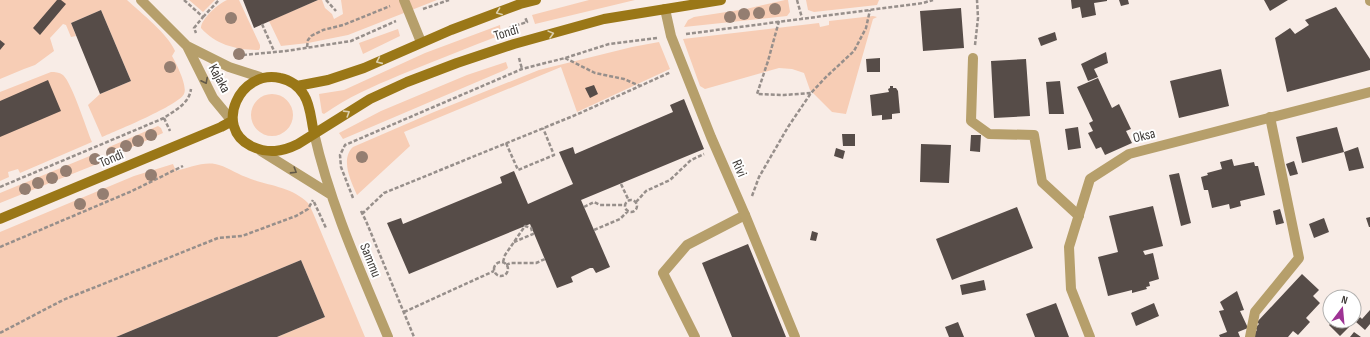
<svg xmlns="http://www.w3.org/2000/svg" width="1370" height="337" font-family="'Sofia Sans Condensed',sans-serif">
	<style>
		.green { fill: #f7cdb5 }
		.building { fill: #564c48 }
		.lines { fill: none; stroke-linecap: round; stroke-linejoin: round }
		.path { stroke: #978f8b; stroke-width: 2.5; stroke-dasharray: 4 2; stroke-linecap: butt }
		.lane { stroke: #b69f6b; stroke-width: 10 }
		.street { stroke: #b69f6b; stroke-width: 10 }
		.secondary { stroke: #9a7717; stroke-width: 10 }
		.tree { fill: #947e71 }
		.oneway { stroke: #dccfae }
		.oneway2 { stroke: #635947 }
		.labels { text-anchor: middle; stroke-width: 4; stroke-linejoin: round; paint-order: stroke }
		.street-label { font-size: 14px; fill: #3f3b38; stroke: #fff }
	</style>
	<rect width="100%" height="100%" fill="#f8ece6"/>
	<path class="green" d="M0,0H127C141,13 168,34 175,51L172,56C176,63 188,86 184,94C179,105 116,131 102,137L88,105L100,94L131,81L101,10L71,23L76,36L71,37L66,25L63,24L50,38L54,51L35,65L24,69L0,79Z
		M189,0H215L203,12Z
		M227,0H239L260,45V48L259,50C237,50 216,45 201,28C201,19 219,3 227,0Z
		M318,0H322L325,8L332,14L334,19L343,14L341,0H437L348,35L308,43L281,46L269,21Z
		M589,0H635L535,24L532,15Z
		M785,0H788L790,12L787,16L684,27L688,20L694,17L746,9Z
		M806,0H879L877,5L814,12L808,10Z
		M873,16L877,17L873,19L846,114L832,112L810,90L804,73L792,69L779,68L705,89L700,86L683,39L819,23L820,27L829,25V21Z
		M500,25L501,35C467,48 434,61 400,75C374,86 348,97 324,114L322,113L319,94L344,90L425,53Z
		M398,29L400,36L363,54L359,43Z
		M659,42L670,69L577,112L561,67L404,132L410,146L357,195C351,182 340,159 353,147L434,112L539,70L632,47Z
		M506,62L508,68L505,70L343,139L339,133L381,111L467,75Z
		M51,72C55,72 59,72 63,75C72,83 86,128 92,142L20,173L18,169L8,172L9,177L0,181V92Z
		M251 115a21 21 0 1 1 42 0a21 21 0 1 1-42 0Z
		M158,126L161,128L163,133L112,156L109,155L107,149L109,147Z
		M97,153L102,162L0,203V193Z
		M173,164L176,171C188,168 202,162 215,164C226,166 235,173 246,177C267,186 291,186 308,203C311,208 314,215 316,220L365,337H277L325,317L301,260L116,337H0V232L134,176Z"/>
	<path class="building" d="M57,0H61L66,4L40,35L33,28Z
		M243,0H318L254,28Z
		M1071,0H1107V1L1094,3L1096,15L1082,18L1080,7L1072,9Z
		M1119,0H1128L1129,4L1121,6Z
		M1264,0H1288L1270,11Z
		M1336,7L1370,59V70L1287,92L1275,38L1290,28L1295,34L1309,25L1305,20Z
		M961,8L964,48L923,51L920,11Z
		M101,10L131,81L100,94L71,23Z
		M1055,32L1057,40L1041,46L1038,38Z
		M0,40L5,44L0,50Z
		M1106,52L1108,63L1094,69L1098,77L1088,81L1081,64Z
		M880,58V72H867L866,59Z
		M1026,59L1030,116L994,118L991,61Z
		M1221,69L1229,106L1179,118L1170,81Z
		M1098,78L1112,108L1119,104L1131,129L1126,131L1132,143L1105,155L1101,147L1096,149L1088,133L1093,131L1089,123L1093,121L1077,87Z
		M48,80L61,111L0,137V101Z
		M1060,81L1064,114H1049L1046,82Z
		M594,85L598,94L590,98L585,88Z
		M890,86H893V88H896L898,91L900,113L892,114V119L882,120V115L872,116L870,95L889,92L888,89L890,88Z
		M684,99L704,149L581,200L610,267L596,273L593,268H590L571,277L573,282L557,288L530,224L409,274L387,223L401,218L403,224L502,183L500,177L514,171L528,204L573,184L559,152L573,147L575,154L673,112L670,105Z
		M1078,127L1081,148L1068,150L1065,129Z
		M1337,127L1344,152L1358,147L1364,168L1349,171L1344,152L1302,163L1296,137Z
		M842,134H855V146H843Z
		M971,135H981L980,152L970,151Z
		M921,144L951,145L949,183L920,182Z
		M836,148L845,151L843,159L834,156Z
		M1232,159L1234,166L1254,162L1255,166H1258L1265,195L1240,201L1241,206L1230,209L1229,204L1212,208L1208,190H1204L1201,177L1208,175L1207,173L1222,169L1220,162Z
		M1294,161L1298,174L1290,176L1286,164Z
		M1179,173L1191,223L1181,226L1169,175Z
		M1153,206L1163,246L1143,251L1145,255L1153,253L1159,279L1149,282L1150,286L1146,287L1147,289L1132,293V290L1108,296L1098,257L1118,252L1109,216Z
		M1017,207L1033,248L952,280L936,239Z
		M1280,209L1284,223L1276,225L1273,211Z
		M1370,217V227H1369L1366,218Z
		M1324,218L1329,232L1314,238L1309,224Z
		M812,231L818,233L816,241L810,240Z
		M748,244L786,337H732L702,263Z
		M301,260L325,317L277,337H116Z
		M1302,274L1319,290L1313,296L1320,303L1306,318L1310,322L1298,335L1293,331L1288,337H1255V332L1257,330L1255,328L1259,324L1257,322Z
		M984,280L986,290L962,295L960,285Z
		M1237,291L1244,310L1240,311L1248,328L1238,332L1240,337H1220L1219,335L1227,332L1219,311L1224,310L1220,302Z
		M1056,303L1069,337H1035L1026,314Z
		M1154,303L1159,316L1136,326L1131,313Z
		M1370,310V324L1365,330L1356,322L1360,317L1362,319Z
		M1333,321H1352L1354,322L1340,336L1329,325Z
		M958,322L964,337H949L945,327Z
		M1354,332L1361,337H1350Z"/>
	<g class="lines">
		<path class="path" d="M184,0L203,17L194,28L196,33
			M326,0L336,11
			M797,0L802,18
			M423,9L449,0
			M203,17L219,0
			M779,21L768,61L757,94L784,95L811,93
			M262,24L274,51
			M509,32L508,28L527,22L525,17
			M686,34L923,3L933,0
			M975,45L978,18L977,0
			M307,47L308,40L311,36L323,30L343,25L390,6
			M243,55L286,51L351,41L396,21
			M519,58L522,69
			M565,58L595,73L624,79L640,86
			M164,118L170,131
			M506,143L518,170L554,155L543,128
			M621,184L629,201
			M0,187L164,118C175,110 189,104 191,89
			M752,196L759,177L788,127L811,93L826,77L854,51L866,28L870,10
			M353,198L341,167L340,155L345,145L522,69L565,58L609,44L657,38
			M625 206a6 6 0 1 1 12 0a6 6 0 1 1-12 0Z
			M314,202L326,228
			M636,202L646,191L670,180L691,160L704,154
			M584,207L594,202L600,205H625
			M361,211L366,221L414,337
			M362,214L384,193L578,114L671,72
			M594,230L620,219L628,211
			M0,247L132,191L183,166
			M503,262L505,255L525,226L531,228L533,234L514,242
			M494 269a7 7 0 1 1 14 0a7 7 0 1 1-14 0Z
			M506,265L511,263H536L545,259
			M404,312L494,271
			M0,333L63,300L218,238L242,236L296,216L308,209L313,200"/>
		<path class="lane" d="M404,0L421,42
			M973,58L971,121L989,134L1034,135L1042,182L1079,216
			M695,337L663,273L687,245L745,215
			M1250,337L1255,312L1299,258L1270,117"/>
		<path class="street" d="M141,0L187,46L213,98L232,121
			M1370,0V1
			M665,9L671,36L711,137L745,215L795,337
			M187,46L229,67L260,77
			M314,133C330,204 360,270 388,337
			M261,151L330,194
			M1090,337L1071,289L1069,247L1090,179L1129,154L1370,92"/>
		<path class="secondary" d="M297,86L328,80L364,68L451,30L520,4L536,0
			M314,133C311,121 311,106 304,95C298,85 290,80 280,78C240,69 213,127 251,146C268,154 282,152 298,144L370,99L407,82L457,63L514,44L604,19L721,0
			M0,219L221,127L232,121"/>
	</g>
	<g class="tree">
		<circle cx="775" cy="9" r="6"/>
		<circle cx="759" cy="13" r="6"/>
		<circle cx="744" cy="14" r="6"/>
		<circle cx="730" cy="17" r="6"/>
		<circle cx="231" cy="18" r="6"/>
		<circle cx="239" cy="54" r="6"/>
		<circle cx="170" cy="67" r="6"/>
		<circle cx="151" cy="135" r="6"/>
		<circle cx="138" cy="141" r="6"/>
		<circle cx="126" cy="146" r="6"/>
		<circle cx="112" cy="153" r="6"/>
		<circle cx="362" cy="157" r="6"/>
		<circle cx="95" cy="159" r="6"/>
		<circle cx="66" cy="171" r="6"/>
		<circle cx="151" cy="175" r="6"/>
		<circle cx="52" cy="178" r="6"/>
		<circle cx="38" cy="183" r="6"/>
		<circle cx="25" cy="189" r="6"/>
		<circle cx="103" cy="194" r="6"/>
		<circle cx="80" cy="204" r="6"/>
	</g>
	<defs><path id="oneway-chevron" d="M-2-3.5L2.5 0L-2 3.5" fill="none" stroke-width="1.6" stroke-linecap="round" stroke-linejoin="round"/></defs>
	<g class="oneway">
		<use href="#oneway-chevron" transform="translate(499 12) rotate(159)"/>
		<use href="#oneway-chevron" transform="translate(551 34) rotate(-15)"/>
		<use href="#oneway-chevron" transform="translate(379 61) rotate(156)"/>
		<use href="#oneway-chevron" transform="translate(347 113) rotate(-32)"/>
	</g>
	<g class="oneway2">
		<use href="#oneway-chevron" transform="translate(205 81) rotate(63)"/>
		<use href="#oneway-chevron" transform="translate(294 171) rotate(32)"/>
	</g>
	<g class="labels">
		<g class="street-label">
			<text transform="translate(506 32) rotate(-17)" y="5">Tondi</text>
			<text transform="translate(220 78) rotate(61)" y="5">Kajaka</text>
			<text transform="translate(1144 135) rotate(-14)" y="5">Oksa</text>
			<text transform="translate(111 158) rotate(-23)" y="5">Tondi</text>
			<text transform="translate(740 168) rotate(67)" y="5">Rivi</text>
			<text transform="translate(371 260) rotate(68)" y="5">Sammu</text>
		</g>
	</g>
	<g transform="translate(1342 309) rotate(16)"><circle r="19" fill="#ffffff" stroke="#b2b1af"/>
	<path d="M0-3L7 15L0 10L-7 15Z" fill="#9e3394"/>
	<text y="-6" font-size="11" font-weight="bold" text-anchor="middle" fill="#3f3b38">N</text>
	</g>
</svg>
